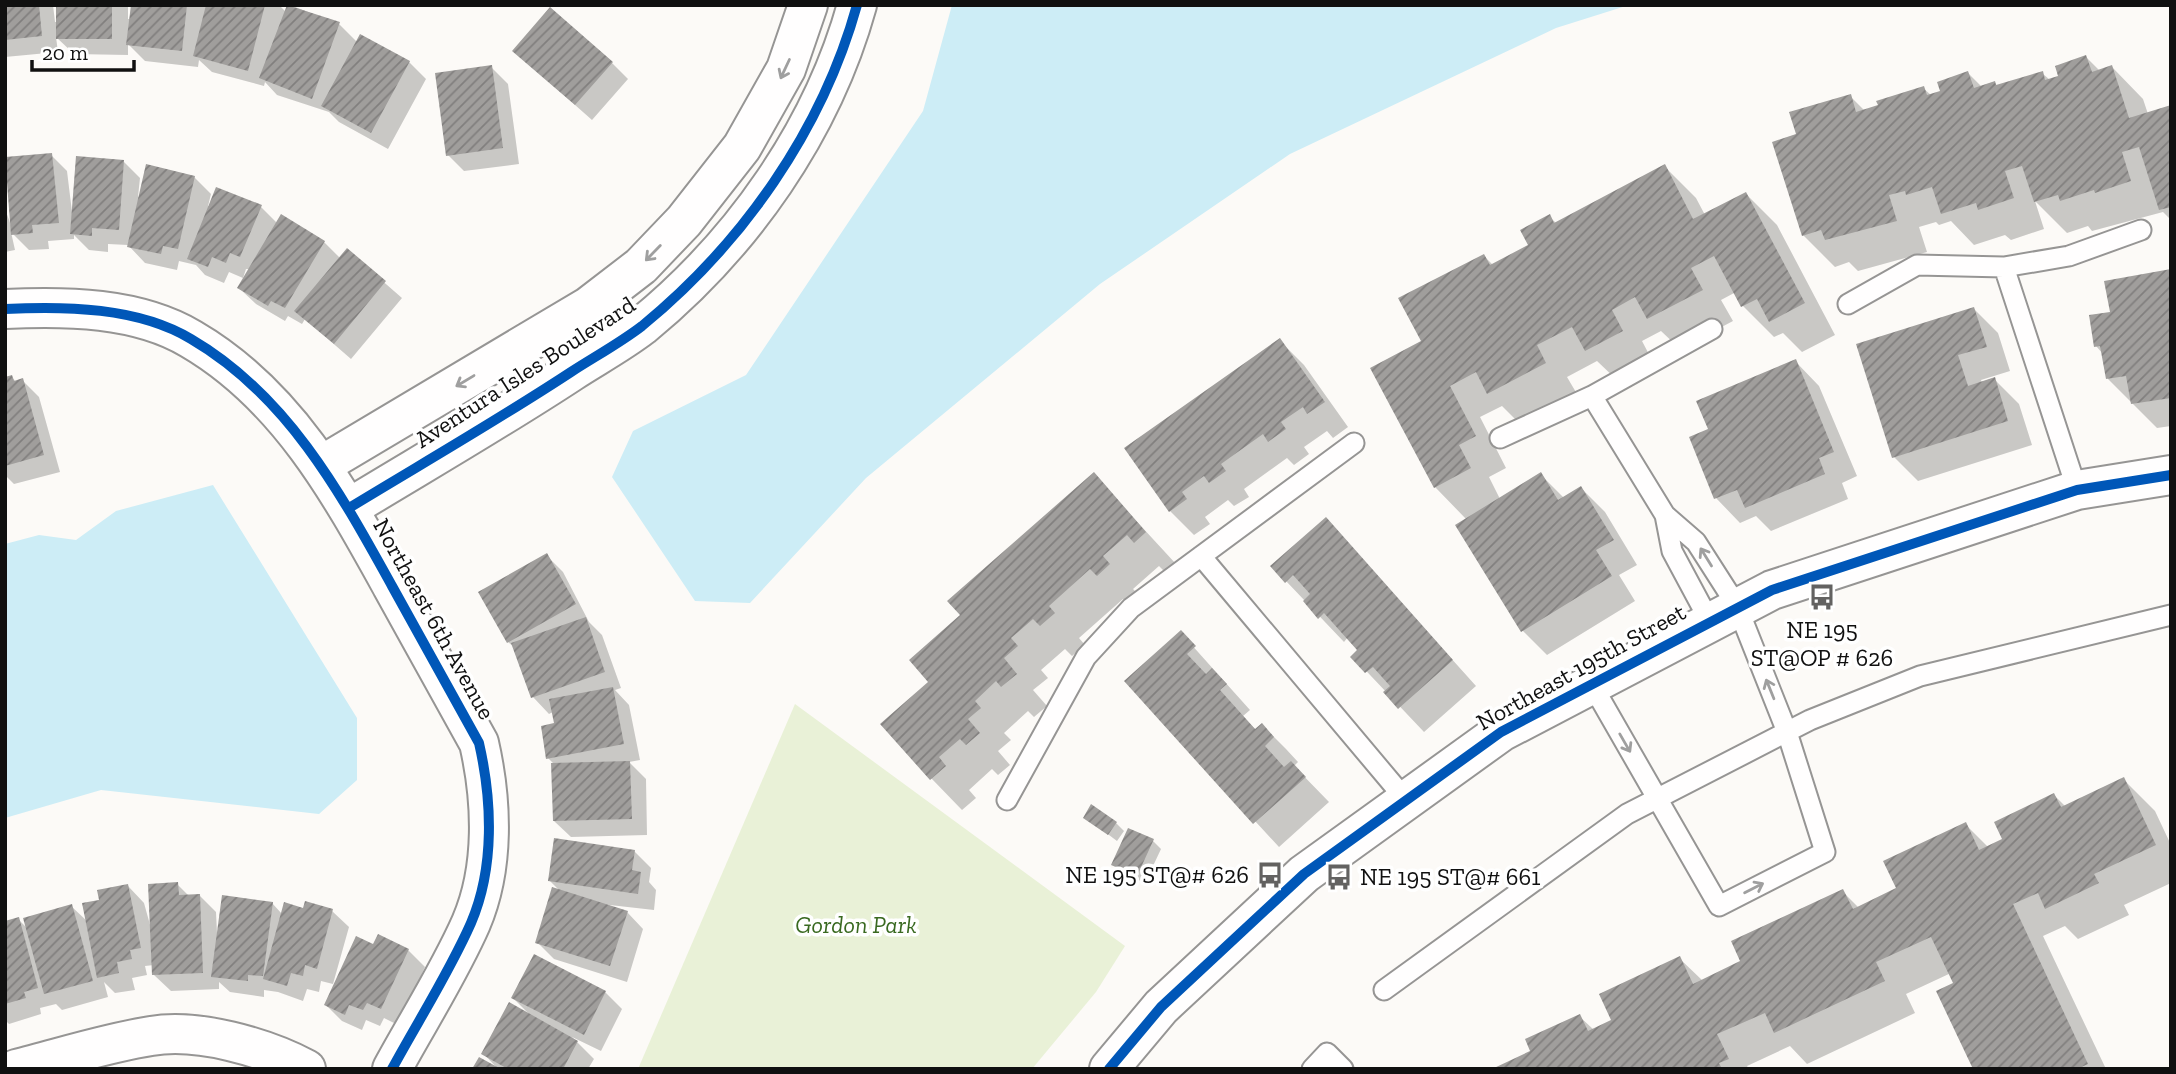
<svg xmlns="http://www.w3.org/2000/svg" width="2176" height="1074" font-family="'Zilla Slab',serif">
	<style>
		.grass { fill: #e9f1d7 }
		.water { fill: #cdedf6 }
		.shadow { fill: #0003 }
		.building { fill: url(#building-hatch) }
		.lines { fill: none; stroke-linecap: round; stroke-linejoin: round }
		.service-casing { stroke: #969594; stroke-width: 23 }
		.minor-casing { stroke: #969594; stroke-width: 42 }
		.tertiary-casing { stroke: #969594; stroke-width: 42 }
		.service { stroke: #fffefe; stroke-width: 19 }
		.minor { stroke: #fffefe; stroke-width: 38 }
		.tertiary { stroke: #fffefe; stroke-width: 38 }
		.cycleway-casing { stroke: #fff; stroke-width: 15 }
		.cycleway { stroke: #0057b8; stroke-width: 10 }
		.oneway { stroke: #9f9f9f }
		.labels { text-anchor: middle; stroke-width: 7; stroke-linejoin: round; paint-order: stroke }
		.street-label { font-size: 24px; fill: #101010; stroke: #fff }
		.poi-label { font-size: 24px; fill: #101010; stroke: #fff }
		.park-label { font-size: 24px; font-style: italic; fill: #396920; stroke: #fff }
	</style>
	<defs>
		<pattern id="building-hatch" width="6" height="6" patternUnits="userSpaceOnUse" patternTransform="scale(1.75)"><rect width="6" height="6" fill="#a09e9c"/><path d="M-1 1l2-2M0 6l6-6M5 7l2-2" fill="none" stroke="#817f7e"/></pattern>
	</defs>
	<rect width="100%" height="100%" fill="#fcfaf7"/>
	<path class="grass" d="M795,704L1125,946L1096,992L1032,1069H638Z"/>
	<path class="water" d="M952,5H1629L1556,28L1290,154L1100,284L866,478L750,603L695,601L612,477L633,431L746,375L923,111Z
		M213,485L357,718V780L319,814L101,790L5,818V544L39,535L76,540L116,511Z"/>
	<path class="shadow" d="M5,5H53L55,22H58V5H128V19H131L132,5H205L207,10L208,5H279L286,12L290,5L339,24L357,42L409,62L426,79L388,149L339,122L329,112L277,95L265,82L264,86L212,72L199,60L198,67L145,61L128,44V55L74,54L56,37L58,52L5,57Z
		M514,51L612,63L628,79L592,120Z
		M2086,57L2100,71L2112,67L2143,99L2148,114L2171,106V220L2163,212L2092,231L2088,226L2067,233L2035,201L2044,229L2011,240L2005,235L1974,245L1951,221L1939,225L1936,222L1919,227L1927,252L1858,271L1849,262L1835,267L1803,235L1798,135L1850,96L1865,111L1923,88L1931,95L1942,92L1968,73L1982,87L1995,83L1998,87L2042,73L2050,80L2060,77Z
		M491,67L508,84L519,164L464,171L448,155Z
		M51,155L67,171L72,212L123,161L140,178L138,197L194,177L211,194L208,206L261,207L277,223L324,242L340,258L347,250L402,298L351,359L305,319L302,324L288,316L285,321L256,304L239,288L250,269H246L243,278L229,272L224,283L205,275L196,265L179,261L177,270L145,263L128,245L108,244V252L89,250L74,235V239L48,241L49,249L29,250L11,232L15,250L5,252V209L12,228Z
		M1665,167L1696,198L1705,215L1746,194L1777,225L1835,335L1802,352L1783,333L1774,337L1743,306L1736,292L1721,300L1733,321L1680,349L1661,331L1642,341L1653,362L1618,381L1597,361L1567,377L1577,394L1520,424L1502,406L1480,417L1506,468L1489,477L1500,499L1540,474L1564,498L1581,488L1605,512L1637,565L1619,575L1635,601L1547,655L1523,631L1467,520L1435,487L1424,342L1484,256L1493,265L1531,246L1549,216L1556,223Z
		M2171,271V426L2157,428L2108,379L2103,354L2096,346L2112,313Z
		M1974,309L1998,333L2010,371L1981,380L1982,383L1994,379L2019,404L2032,445L1918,481L1894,457Z
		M1280,341L1304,365L1348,427L1333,438L1327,431L1304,447L1309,454L1294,465L1287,458L1244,489L1249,497L1234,506L1228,500L1205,517L1210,524L1194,535L1170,511L1126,449Z
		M1795,361L1819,386L1857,476L1842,483L1848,499L1771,531L1756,516L1740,523L1716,498L1691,438L1710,430Z
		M12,377L16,382L22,380L39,397L60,472L14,484L5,475V379Z
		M1094,475L1176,564L1166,573L1159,566L1133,589L1140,596L1129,606L1123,599L1079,638L1085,645L1072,656L1065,649L1041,670L1048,678L1033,690L1047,706L1034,717L1028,711L1004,733L1011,740L998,751L1010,765L998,775L992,769L969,790L976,798L962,810L931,778V682L963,616Z
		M1326,519L1476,686L1424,732L1353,657L1360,650L1348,637L1344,642L1286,581Z
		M547,556L563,572L589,622L602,635L621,688L615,690L629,705L640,760L629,762L646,779L647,835L571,837L554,821L553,763L548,758L556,724L553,712L549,714L533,697L515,648L508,642Z
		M1181,633L1250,710L1243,716L1256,730L1262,725L1286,749L1298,762L1294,766L1329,802L1279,847L1127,682Z
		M2123,779L2155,811L2171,845V883L2124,905L2129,915L2078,939L2065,926L2043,936L2106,1069H1975L1951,973L1906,994L1915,1013L1807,1064L1790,1046L1747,1066L1749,1069H1497L1532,1052L1579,1016L1594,1030L1613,1020L1679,958L1703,981L1742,962L1842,891L1859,908L1898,889L1965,824L1988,847L2005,840L2054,795L2066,807Z
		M1085,817L1116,823L1124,831L1117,841Z
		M1153,841L1161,849L1145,883L1121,872L1114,864Z
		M634,851L651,868L649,882L656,890L654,910L601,904L627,912L643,929L627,982L554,959L537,942L561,892L550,881Z
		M177,884L189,896L199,895L216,912L217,933L272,903L282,914L332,911L349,927L333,984L321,981L319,992L307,989L303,1001L278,992L264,990V997L230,992L219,982V989L171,991L154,975V965L145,966L147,975L132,978L135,990L115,993L104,982L108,997L62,1010L56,1004L40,1008L41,1014L9,1024L5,1020V923L18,919L28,929L71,906L88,922L101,901L128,886L144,903L152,932Z
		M373,946L408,950L425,967L398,1025L384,1018L380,1026L366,1020L362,1030L342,1021L326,1005Z
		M605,992L622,1009L601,1051L572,1037L594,1059L588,1069H498L483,1053L530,1015L513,998Z"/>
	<path class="building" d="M5,5H39L42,36L5,40Z
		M56,5H112V39H56Z
		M131,5H187L182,51L126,45Z
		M206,5H265L248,71L193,56Z
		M287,5L340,22L312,99L259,78Z
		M550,7L613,62L575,105L512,51Z
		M360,34L410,61L371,133L321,106Z
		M2086,55L2092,72L2112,65L2129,118L2171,105V207L2159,210L2139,147L2122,152L2131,181L2095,193L2094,190L2060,201L2058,195L2034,202L2022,166L2005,171L2014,198L1978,210L1976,203L1941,214L1932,187L1906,195L1905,191L1889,195L1897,221L1825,240L1821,230L1802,236L1772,142L1796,134L1789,112L1851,94L1856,112L1878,105L1876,101L1924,86L1927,95L1940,91L1937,82L1968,71L1974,88L1995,81L1996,85L2043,71L2045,80L2058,76L2055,66Z
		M492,65L503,148L446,156L435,73Z
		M52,153L59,223L32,225L33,233L11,235L5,157Z
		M76,156L124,160L119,230L92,228V236L70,234Z
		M146,164L195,176L178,249L163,246L161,254L127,247Z
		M1665,164L1693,219L1746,192L1805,303L1769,322L1757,299L1741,307L1714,256L1691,268L1703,290L1647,319L1635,297L1612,310L1623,331L1585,351L1572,327L1537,345L1546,363L1487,394L1476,372L1450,386L1476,436L1459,445L1471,468L1434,488L1370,368L1421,341L1398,298L1484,254L1490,265L1528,245L1520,230L1550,214L1554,223Z
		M216,187L262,205L240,257L230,253L226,263L212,257L208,267L187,259Z
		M281,214L325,241L285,308L271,301L268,306L237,288Z
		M347,248L386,281L334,344L294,311Z
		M2171,269V398L2131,404L2126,376L2106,379L2100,346L2094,347L2089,315L2110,312L2104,281Z
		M1974,307L1987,347L1958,355L1968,386L1995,377L2008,421L1892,458L1856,344Z
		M1280,338L1325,402L1307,414L1303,407L1281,422L1286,429L1268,442L1263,434L1221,464L1226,471L1209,483L1204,476L1182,492L1187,499L1169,512L1124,448Z
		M1796,359L1834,452L1819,458L1825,474L1745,508L1737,490L1714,499L1689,437L1708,429L1696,401Z
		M12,375L14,381L23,378L44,455L5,466V377Z
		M1094,472L1146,532L1134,543L1127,535L1103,556L1110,564L1097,576L1090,569L1049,606L1055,613L1040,626L1033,619L1011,638L1018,646L1004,658L1017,674L1001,687L996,681L975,701L981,708L968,719L980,733L966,745L960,739L939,757L946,766L930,780L880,724L928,682L909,660L960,615L947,601Z
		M1541,472L1558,500L1581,486L1614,540L1596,550L1612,576L1521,632L1455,525Z
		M1326,517L1453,660L1398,709L1383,692L1390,686L1373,667L1365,673L1350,657L1357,650L1324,613L1318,619L1303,601L1310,594L1293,575L1285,583L1270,566Z
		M547,553L576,604L507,643L478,592Z
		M586,617L605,672L531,698L511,643Z
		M1181,630L1196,646L1187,654L1206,674L1212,668L1227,684L1220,690L1255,729L1262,723L1274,737L1265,746L1284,767L1291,761L1306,777L1253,824L1124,681Z
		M613,687L624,744L546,759L541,726L554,723L549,699Z
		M630,761L632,819L553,821L551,763Z
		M2124,777L2156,845L2094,874L2099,883L2045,909L2038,893L2013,904L2088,1064L2077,1069H1973L1936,991L1953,983L1931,937L1876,962L1885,981L1774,1033L1765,1013L1717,1034L1729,1059L1719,1063L1722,1069H1492L1530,1051L1525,1039L1580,1014L1588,1031L1611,1020L1599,994L1680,956L1693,984L1740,961L1731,941L1843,889L1853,909L1896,888L1883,861L1966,822L1979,850L2002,839L1994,822L2054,793L2061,807Z
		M1091,804L1117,822L1108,835L1083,818Z
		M1128,828L1154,839L1137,876L1111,865Z
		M554,838L635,850L632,870L641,872L638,894L548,881Z
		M178,882L179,895L200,894L203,973L152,975L148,884Z
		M128,884L141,948L130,950L132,959L117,962L119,973L97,978L82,903L99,900L97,890Z
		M552,887L628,911L610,966L535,943Z
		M222,895L273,902L263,976L248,975V981L211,977Z
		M305,901L333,909L317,969L305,965L303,976L291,973L287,986L263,979L284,902L303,908Z
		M72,904L93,981L44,994L23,918Z
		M19,917L38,988L24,992L26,998L5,1004V921Z
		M378,934L409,949L381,1009L367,1003L363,1010L349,1005L345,1015L324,1005L356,936L373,944Z
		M534,954L606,991L584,1035L511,998Z
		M509,1002L578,1041L563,1069H508L481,1054Z
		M479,1057L501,1069H472Z"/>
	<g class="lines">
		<g class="service-casing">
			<path id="service" d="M2004,267L2077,490
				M1848,304L1917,265L2004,267L2069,256L2141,230
				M1500,438L1592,396L1712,329
				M1665,515L1672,551L1709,620
				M1201,556L1406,800
				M1591,683L1719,906L1825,852L1787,732L1737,606L1696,542L1665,515L1592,396
				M1007,800L1086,657L1131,608L1354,443
				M1384,990L1627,814L1810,720L1920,676L2171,615
				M1312,1069L1327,1053L1343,1069"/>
		</g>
		<g class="minor-casing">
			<path id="minor" d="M5,309C65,306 138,307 191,339C287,395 340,492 392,586C421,638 450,691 479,743C492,800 495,867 471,923C449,973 418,1021 392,1069
				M322,465L589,306L641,266L684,221L742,147L786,69L808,5
				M349,508C423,463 498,420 571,372C594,357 620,343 642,326C742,244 822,131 857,5
				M16,1069C60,1058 106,1043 151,1036C198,1028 264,1047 306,1069"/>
		</g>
		<g class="tertiary-casing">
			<path id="tertiary" d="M1109,1069L1161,1007L1304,874L1501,732L1772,590L2077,490L2171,475"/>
		</g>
		<use href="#service" class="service"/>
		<use href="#minor" class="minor"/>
		<use href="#tertiary" class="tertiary"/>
		<g class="cycleway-casing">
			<path id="cycleway" d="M5,309C65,306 138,307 191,339C287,395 340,492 392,586C421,638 450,691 479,743C492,800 495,867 471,923C449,973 418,1021 392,1069
				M349,508C423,463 498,420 571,372C594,357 620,343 642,326C742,244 822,131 857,5
				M1109,1069L1161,1007L1304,874L1501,732L1772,590L2077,490L2171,475"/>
		</g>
		<use href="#cycleway" class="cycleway"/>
	</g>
	<defs><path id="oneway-shaft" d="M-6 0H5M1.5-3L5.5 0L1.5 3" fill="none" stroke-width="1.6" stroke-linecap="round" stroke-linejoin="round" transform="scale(1.75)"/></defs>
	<g class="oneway">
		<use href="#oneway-shaft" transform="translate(785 69) rotate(115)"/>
		<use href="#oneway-shaft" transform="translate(653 253) rotate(134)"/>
		<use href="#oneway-shaft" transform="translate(465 381) rotate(149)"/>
		<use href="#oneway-shaft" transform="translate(1706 557) rotate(-122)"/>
		<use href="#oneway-shaft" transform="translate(1770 689) rotate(-112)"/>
		<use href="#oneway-shaft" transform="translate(1625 743) rotate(60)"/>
		<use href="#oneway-shaft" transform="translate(1754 888) rotate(-27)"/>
	</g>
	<defs>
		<g id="bus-bare" transform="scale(2.1)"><path d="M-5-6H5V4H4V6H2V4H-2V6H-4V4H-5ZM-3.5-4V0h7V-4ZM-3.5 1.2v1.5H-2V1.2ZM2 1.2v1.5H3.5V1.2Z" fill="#636261" stroke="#fff" stroke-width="2.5" paint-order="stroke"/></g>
	</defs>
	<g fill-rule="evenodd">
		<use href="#bus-bare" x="1822" y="597"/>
		<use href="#bus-bare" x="1270" y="875"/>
		<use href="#bus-bare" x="1339" y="877"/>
	</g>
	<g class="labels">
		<g class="street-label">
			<text transform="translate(525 372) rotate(-33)" y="8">Aventura Isles Boulevard</text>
			<text transform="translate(434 619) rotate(61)" y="8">Northeast 6th Avenue</text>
			<text transform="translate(1581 667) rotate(-29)" y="8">Northeast 195th Street</text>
		</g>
		<g class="poi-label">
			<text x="1822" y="638">NE 195<tspan x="1822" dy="28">ST@OP # 626</tspan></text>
			<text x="1249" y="883" text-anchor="end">NE 195 ST@# 626</text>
			<text x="1360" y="885" text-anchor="start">NE 195 ST@# 661</text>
		</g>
		<g class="park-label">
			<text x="856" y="933">Gordon Park</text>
		</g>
	</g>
	<rect width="2176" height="1074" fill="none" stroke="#101010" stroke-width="14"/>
	<path d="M32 60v10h102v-10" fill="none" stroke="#101010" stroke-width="3.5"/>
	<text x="42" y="60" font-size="21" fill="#101010" stroke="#ffffff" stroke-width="5" paint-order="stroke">20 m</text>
</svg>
